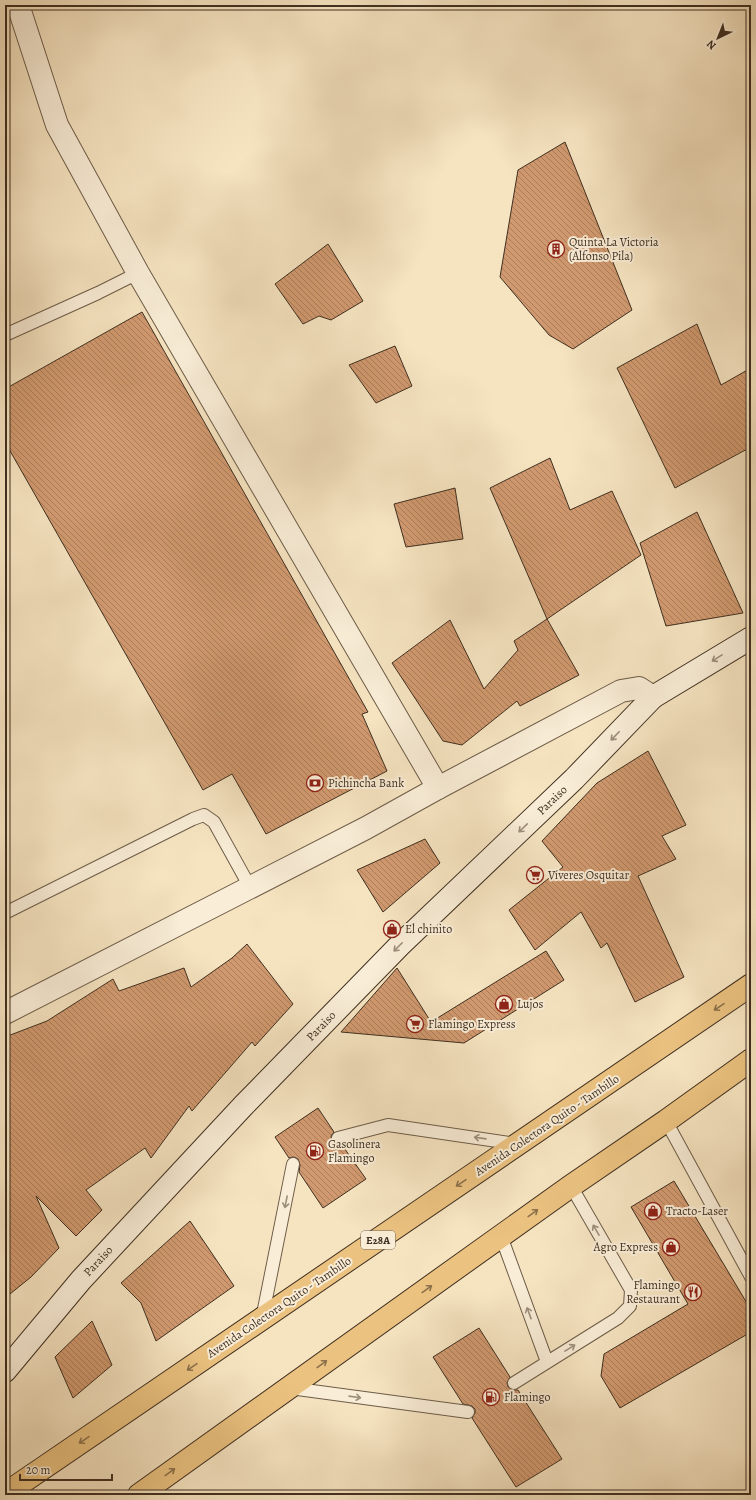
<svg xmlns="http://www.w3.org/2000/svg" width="756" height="1500" font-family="Alegreya,serif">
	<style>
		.building { fill: url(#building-back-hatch); stroke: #3f2f20 }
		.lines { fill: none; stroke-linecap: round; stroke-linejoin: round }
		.service-casing { stroke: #6d5c48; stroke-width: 14 }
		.minor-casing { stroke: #6d5c48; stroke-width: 24 }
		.tertiary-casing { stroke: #6d5c48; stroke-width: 24 }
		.secondary-casing { stroke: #3f2f20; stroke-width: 24 }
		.trunk-casing { stroke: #3f2f20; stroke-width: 24 }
		.service { stroke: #f9edd7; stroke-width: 12 }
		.minor { stroke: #f9edd7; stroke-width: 22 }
		.tertiary { stroke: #f9edd7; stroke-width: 22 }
		.secondary { stroke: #f9edd7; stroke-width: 22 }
		.trunk { stroke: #ebc280; stroke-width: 22 }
		.oneway { stroke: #9c8e7c }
		.oneway2 { stroke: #8c714b }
		.labels { text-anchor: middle; stroke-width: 4; stroke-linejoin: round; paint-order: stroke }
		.shield { fill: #f9edd7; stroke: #776857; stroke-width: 1 }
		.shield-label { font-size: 11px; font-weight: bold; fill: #3f2f20 }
		.poi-label { font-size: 12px; fill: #3f2f20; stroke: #f9edd7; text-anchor: start }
		.street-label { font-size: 12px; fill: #3f2f20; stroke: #f9edd7 }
	</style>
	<defs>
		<pattern id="building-back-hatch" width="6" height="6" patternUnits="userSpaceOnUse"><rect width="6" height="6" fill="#d1996f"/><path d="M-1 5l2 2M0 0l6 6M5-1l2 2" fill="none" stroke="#ab7d5b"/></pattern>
	</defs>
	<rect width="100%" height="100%" fill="#f6e4c1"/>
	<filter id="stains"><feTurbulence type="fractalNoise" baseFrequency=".005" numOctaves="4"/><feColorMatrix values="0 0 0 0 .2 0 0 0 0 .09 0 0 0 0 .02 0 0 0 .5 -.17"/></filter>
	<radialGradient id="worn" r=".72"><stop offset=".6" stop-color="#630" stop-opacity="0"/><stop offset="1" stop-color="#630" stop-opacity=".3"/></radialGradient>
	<path class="building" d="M565,142L632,310L573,349L549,335L500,277L518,170Z
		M328,244L363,301L331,320L319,316L303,324L275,284Z
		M142,312L368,712L362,714L387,771L266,834L232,774L203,790L5,442V389Z
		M697,324L721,385L751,368V447L675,488L617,368Z
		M395,346L412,386L376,403L349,365Z
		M550,458L570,510L612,491L641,555L547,619L490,488Z
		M455,488L463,539L406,547L394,504Z
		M697,512L743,613L666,626L640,543Z
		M547,619L579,675L520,706L517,701L462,745L443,741L392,663L450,620L484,689L518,650L514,641Z
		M648,751L686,825L662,836L676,859L638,876L684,977L635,1002L607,943L601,948L581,912L535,950L509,910L563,867L542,841L597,783Z
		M425,839L440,863L383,912L357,870Z
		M247,944L293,1004L255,1046L252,1042L192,1111L189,1106L151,1158L145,1148L86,1190L102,1210L76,1236L36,1196L59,1248L31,1277L5,1298V1037L47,1021L113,979L119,991L184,968L191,987L232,958Z
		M546,951L564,980L464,1043L341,1032L397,968L431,1022Z
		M318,1108L334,1132L331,1136L332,1143L336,1145H342L366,1179L323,1208L299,1172L300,1165L298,1159L294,1157L289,1158L275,1137Z
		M674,1181L751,1310V1332L620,1408L601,1376L604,1354L688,1304L631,1207Z
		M190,1221L234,1286L156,1341L141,1303L121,1283Z
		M92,1321L112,1365L73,1398L55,1357Z
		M479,1328L510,1377L507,1383L508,1387L514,1390H518L562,1459L516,1487L472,1418L475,1413V1409L472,1406L463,1404L433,1357Z"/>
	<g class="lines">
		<g class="service-casing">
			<path id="service" d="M5,335L98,293L138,273
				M5,913L193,819L204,815L214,822L250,887
				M666,1121L751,1277
				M338,1138L388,1125L517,1144
				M501,1236L547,1362
				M262,1319L293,1164
				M514,1383L618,1318L630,1306L631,1290L571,1186
				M290,1388L468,1412"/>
		</g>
		<g class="minor-casing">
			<path id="minor" d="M18,5L57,125L138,273L438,788"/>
		</g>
		<g class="tertiary-casing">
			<path id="tertiary" d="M5,1013L366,828L438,788L621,691L639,688L653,697"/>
		</g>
		<g class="secondary-casing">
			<path id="secondary" d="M5,1371L81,1280L243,1106L400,945L574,779L653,697L751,638"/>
		</g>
		<g class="trunk-casing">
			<path id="trunk" d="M5,1494L751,985
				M139,1495L571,1186L666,1121L751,1060"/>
		</g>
		<use href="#service" class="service"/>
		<use href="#minor" class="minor"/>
		<use href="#tertiary" class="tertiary"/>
		<use href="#secondary" class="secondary"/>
		<use href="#trunk" class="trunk"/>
	</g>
	<defs><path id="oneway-shaft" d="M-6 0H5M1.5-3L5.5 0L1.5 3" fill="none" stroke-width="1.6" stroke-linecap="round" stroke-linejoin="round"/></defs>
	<g class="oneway">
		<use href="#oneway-shaft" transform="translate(717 658) rotate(148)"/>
		<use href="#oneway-shaft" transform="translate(615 736) rotate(134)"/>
		<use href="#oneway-shaft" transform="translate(523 828) rotate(136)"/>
		<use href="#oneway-shaft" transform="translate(398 947) rotate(135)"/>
		<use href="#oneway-shaft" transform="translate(480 1138) rotate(-172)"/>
		<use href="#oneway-shaft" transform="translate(286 1202) rotate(101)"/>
		<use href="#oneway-shaft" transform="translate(596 1230) rotate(-120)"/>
		<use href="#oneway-shaft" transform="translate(529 1313) rotate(-110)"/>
		<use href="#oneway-shaft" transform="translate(570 1348) rotate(-32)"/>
		<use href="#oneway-shaft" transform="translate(355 1397) rotate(8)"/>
	</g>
	<g class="oneway2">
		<use href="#oneway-shaft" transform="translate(719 1007) rotate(146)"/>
		<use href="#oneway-shaft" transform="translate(461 1183) rotate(146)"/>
		<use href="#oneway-shaft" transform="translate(533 1213) rotate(-36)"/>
		<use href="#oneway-shaft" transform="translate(427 1289) rotate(-36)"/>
		<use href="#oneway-shaft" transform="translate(322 1364) rotate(-36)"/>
		<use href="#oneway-shaft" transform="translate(192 1367) rotate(146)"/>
		<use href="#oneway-shaft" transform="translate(84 1440) rotate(146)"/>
		<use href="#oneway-shaft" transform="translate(170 1472) rotate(-36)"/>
	</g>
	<defs>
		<g id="building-ring" transform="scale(0.9)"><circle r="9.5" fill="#f9edd7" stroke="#8f2418" stroke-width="1.5"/><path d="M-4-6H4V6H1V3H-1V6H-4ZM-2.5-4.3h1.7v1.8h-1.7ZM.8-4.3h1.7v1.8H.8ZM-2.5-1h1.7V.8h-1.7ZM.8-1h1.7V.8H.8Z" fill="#8f2418"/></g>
		<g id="bank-ring" transform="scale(0.9)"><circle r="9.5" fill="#f9edd7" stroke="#8f2418" stroke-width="1.5"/><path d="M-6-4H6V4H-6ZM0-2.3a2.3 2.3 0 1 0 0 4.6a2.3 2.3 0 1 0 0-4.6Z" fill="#8f2418"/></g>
		<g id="supermarket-ring" transform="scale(0.9)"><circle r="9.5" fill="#f9edd7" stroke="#8f2418" stroke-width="1.5"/><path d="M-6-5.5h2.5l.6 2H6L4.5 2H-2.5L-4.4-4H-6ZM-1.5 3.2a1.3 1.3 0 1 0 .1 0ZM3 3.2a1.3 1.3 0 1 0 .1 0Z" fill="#8f2418"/></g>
		<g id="shop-ring" transform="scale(0.9)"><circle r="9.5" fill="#f9edd7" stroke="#8f2418" stroke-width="1.5"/><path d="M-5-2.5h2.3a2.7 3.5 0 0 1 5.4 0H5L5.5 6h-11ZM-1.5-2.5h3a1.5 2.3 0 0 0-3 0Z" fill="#8f2418"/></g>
		<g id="fuel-ring" transform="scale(0.9)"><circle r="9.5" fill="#f9edd7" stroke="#8f2418" stroke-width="1.5"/><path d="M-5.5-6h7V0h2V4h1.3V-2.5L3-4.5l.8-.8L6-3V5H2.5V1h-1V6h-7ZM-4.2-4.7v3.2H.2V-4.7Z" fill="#8f2418"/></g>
		<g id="restaurant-ring" transform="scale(0.9)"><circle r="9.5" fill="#f9edd7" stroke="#8f2418" stroke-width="1.5"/><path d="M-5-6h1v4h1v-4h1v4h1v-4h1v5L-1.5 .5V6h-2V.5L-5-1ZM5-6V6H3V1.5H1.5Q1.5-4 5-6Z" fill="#8f2418"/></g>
	</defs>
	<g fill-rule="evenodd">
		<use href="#building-ring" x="556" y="249"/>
		<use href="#bank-ring" x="315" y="783"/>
		<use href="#supermarket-ring" x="535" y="875"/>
		<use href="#shop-ring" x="392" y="929"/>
		<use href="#shop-ring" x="504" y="1004"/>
		<use href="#supermarket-ring" x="415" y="1024"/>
		<use href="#fuel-ring" x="315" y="1151"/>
		<use href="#shop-ring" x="653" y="1211"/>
		<use href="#shop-ring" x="671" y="1247"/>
		<use href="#restaurant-ring" x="693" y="1292"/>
		<use href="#fuel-ring" x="491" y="1397"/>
	</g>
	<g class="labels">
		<rect class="shield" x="361" y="1231" width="34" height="18" rx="3"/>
		<g class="shield-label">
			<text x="378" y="1244">E28A</text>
		</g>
		<g class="poi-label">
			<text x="569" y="246">Quinta La Victoria<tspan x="569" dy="14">(Alfonso Pila)</tspan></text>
			<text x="328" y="787">Pichincha Bank</text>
			<text x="548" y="879">Víveres Osquitar</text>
			<text x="405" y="933">El chinito</text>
			<text x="517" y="1008">Lujos</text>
			<text x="428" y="1028">Flamingo Express</text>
			<text x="328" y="1148">Gasolinera<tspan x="328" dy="14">Flamingo</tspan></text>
			<text x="666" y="1215">Tracto-Laser</text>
			<text x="658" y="1251" text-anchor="end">Agro Express</text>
			<text x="680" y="1289" text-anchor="end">Flamingo<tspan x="680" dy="14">Restaurant</tspan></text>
			<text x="504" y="1401">Flamingo</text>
		</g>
		<g class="street-label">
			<text transform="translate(552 800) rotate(-44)" y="4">Paraiso</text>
			<text transform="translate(321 1026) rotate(-46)" y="4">Paraiso</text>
			<text transform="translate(547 1125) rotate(-34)" y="4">Avenida Colectora Quito - Tambillo</text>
			<text transform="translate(98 1261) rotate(-47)" y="4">Paraiso</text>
			<text transform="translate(279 1307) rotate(-34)" y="4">Avenida Colectora Quito - Tambillo</text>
		</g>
	</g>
	<rect width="756" height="1500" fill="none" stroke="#f6e4c1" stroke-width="20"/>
	<rect x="6" y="6" width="744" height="1488" fill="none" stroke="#3f2f20" stroke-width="2"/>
	<rect x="10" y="10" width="736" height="1480" fill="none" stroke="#3f2f20"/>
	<g transform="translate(718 38) rotate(223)" stroke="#f9edd7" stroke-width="3" paint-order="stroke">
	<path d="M0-3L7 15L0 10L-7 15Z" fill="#3f2f20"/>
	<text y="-6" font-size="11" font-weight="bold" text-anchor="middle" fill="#3f2f20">N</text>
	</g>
	<path d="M20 1474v6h92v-6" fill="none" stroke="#3f2f20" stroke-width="2"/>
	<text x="26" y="1474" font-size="12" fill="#3f2f20" stroke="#f9edd7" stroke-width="3" paint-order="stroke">20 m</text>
	<rect width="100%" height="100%" filter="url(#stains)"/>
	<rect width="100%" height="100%" fill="url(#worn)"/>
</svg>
